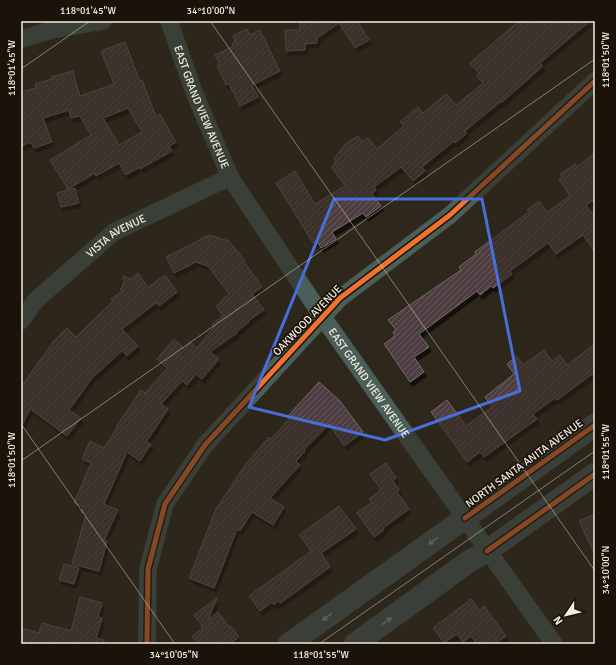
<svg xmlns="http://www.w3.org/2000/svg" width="616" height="665" font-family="Signika,sans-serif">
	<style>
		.building { fill: url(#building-hatch); stroke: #716865; fill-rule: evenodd; filter: url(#shadow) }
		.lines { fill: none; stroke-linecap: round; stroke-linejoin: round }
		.street-casing { stroke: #484238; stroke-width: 18 }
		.secondary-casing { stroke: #484238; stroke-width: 23 }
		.street { stroke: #4a5e5a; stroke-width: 17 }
		.secondary { stroke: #49615e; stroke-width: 22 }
		.cycleway-casing { stroke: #191309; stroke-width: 8 }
		.cycleway { stroke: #ef722f; stroke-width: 5 }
		.oneway { fill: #9fa69e }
		.marked { fill: none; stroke: #486ed9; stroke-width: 3; stroke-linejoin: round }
		.ticks { fill: none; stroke: #f5ecdf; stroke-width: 1; stroke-opacity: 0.45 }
		.labels { text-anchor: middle; stroke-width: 3.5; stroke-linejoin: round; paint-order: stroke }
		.street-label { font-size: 11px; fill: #f5ecdf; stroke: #191309 }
		.neatline { fill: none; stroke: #f5ecdf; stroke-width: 1.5 }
		.ticks-label { font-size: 10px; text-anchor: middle; fill: #f5ecdf }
	</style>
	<defs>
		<pattern id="building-hatch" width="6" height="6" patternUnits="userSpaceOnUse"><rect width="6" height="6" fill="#4e3e3f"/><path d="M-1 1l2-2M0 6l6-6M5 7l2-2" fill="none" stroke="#685a5a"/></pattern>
		<filter id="shadow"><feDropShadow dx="2.5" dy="4.5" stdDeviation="0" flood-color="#0009"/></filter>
	</defs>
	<rect width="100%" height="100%" fill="#2e271b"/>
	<path class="building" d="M300,21H357L369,40L355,48L339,23L317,38V43L305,44V50L286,51L285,30H300Z
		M519,21H590L540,63L543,66L501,103L500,102L465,131L467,133L455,143L454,141L422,167L425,171L413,181L401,167L374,187L376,190L372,194L381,206L366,217L363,213L332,232L336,239L321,248L317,241L313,243L276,183L295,171L315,204L345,186L331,167L335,164L334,163L336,161L334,159L346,143L358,136L362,142L368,138L377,149L404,126L400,122L418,107L423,113L446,94L456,105L483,83L477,76L479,74L470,63Z
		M247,29L250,35L260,30L280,71L252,85L258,97L240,106L229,84L226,85L217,66L220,65L215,55L233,46L232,44L235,42L233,36Z
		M125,42L140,81L142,80L156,116L160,114L176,142L169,146L172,151L140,169V167L126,175L119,163L96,176L95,173L68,189L50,160L91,135L80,116L71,118L69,110L43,118L52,142L34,148L31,142L21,146V92L36,88L35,84L52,79L51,77L73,71L80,96L114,84L101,51ZM128,108L142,132L119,145L103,118Z
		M595,153V199L586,205L595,218V252L583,235L556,254L548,243L510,271L512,274L493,288L491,286L480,295L477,291L419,334L429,347L414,357L424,372L410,382L384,344L395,336L393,332L396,330L388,320L461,270L459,267L476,254L475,252L529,212L527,210L539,201L547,212L570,196L559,179L562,177L560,174L575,164L577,167Z
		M75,188L79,203L61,207L57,193Z
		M209,235L229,241L245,261L244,262L262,287L252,294L264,310L248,321L249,322L236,332L237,333L210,352L219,359L202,379L196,374L187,385L182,381L161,404L168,409L146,442L151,444L140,461L127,452L104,504L118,510L104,540L107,541L99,571L72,564L86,514L81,512L83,507L74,503L91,463L82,459L90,441L104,448L117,428L116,427L141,390L145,393L167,368L157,359L174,339L185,349L190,342L197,348L214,327L212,324L223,316L216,306L222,302L221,301L229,294L208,266L196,262L174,273L166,257Z
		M138,273L148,287L165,275L177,292L159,306L156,303L122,329L138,346L127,356L122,351L92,378L69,410L81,418L67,436L30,409L21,427V387L53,342L67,328L76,337L113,301L111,299L122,291L120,289L123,287L122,285L124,284L123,276L131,279Z
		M595,344V372L557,400L555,398L533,414L537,419L484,457L480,452L467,462L431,412L447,400L466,426L492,407L485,397L514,374L507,364L517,356L523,365L544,350L552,361L560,355L567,365Z
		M319,382L340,401L363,432L344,446L329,424L304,450L305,451L296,461L300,465L270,498L284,507L273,525L252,512L240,531L237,529L214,588L189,578L216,509L245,465L269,437L271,439L289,419L287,417Z
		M386,463L396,478L393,481L399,490L397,492L409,509L383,528L384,530L374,537L357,513L372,502L369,499L381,490L370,474Z
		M339,506L356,529L321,553L330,567L280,603L278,601L274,605L272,602L260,611L249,596L311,551L299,535Z
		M595,514V555L579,521Z
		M64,564L79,568L74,584L59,580Z
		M80,597L102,603L98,617L102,618L96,638L104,640V644H27L21,642V628L39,633L42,623L71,631Z
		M217,598L208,620L218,612L229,627L231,626L239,637L229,644H198L192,636L202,629L201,627L202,626L194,615Z
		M471,599L479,610L484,606L506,636L494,644H477L471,636L463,642L457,634L444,643L433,628Z"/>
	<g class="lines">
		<g class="street-casing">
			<g id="street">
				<path id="s1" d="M169,21L194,92L230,177L322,316L554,644"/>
				<path d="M21,39L52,30L103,21"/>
				<path id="s2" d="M21,321L36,300L114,232L230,177"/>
				<path d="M147,644L148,569L165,504L205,445L340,298L450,215L595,81"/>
			</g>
		</g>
		<g class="secondary-casing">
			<path id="secondary" d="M289,644L595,425
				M355,644L468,562L487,551L595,474"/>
		</g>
		<use href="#street" class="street"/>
		<use href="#secondary" class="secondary"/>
		<g class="cycleway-casing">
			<path id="cycleway" d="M465,518L595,425
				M487,551L595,474
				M147,644L148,569L165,504L205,445L340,298L450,215L595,81"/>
		</g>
		<use href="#cycleway" class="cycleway"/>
	</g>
	<defs><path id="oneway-solid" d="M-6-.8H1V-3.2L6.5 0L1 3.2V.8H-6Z"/></defs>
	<g class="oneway">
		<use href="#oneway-solid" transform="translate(433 541) rotate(144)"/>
		<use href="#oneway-solid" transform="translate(327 617) rotate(144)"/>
		<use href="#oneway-solid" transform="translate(387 621) rotate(-36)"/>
	</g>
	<path d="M0 0H616V665H0ZM334,199H482L520,391L385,440L249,407Z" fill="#2e271b" fill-opacity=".55" fill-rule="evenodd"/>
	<path class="marked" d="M334,199H482L520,391L385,440L249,407Z"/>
	<path class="ticks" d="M210,21L595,571M21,69L90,21M21,424L175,644M21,461L595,59M319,644L595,451"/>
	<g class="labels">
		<g class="street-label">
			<text dy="4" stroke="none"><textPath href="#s1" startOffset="92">EAST GRAND VIEW AVENUE</textPath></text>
			<text dy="4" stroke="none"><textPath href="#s2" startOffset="129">VISTA AVENUE</textPath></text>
			<text transform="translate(307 320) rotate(-46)" y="4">OAKWOOD AVENUE</text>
			<text dy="4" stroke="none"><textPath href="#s1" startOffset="416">EAST GRAND VIEW AVENUE</textPath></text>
			<text transform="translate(524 463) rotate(-36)" y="4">NORTH SANTA ANITA AVENUE</text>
		</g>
	</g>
	<rect width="616" height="665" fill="none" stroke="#191309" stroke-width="44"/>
	<g transform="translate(566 615) rotate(235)" stroke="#191309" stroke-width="3" paint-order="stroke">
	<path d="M0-3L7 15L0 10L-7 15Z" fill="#f5ecdf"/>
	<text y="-6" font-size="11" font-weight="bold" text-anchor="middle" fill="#f5ecdf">N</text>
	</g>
	<rect x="22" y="22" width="572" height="621" class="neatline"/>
	<g class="ticks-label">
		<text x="88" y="14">118°01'45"W</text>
		<text x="211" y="14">34°10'00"N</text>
		<text transform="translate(605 60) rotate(-90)" y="4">118°01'50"W</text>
		<text transform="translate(11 68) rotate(-90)" y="4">118°01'45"W</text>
		<text transform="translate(605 452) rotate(-90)" y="4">118°01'55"W</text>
		<text transform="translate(11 460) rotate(-90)" y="4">118°01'50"W</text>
		<text transform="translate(605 570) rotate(-90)" y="4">34°10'00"N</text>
		<text x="174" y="658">34°10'05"N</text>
		<text x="321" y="658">118°01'55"W</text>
	</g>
</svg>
